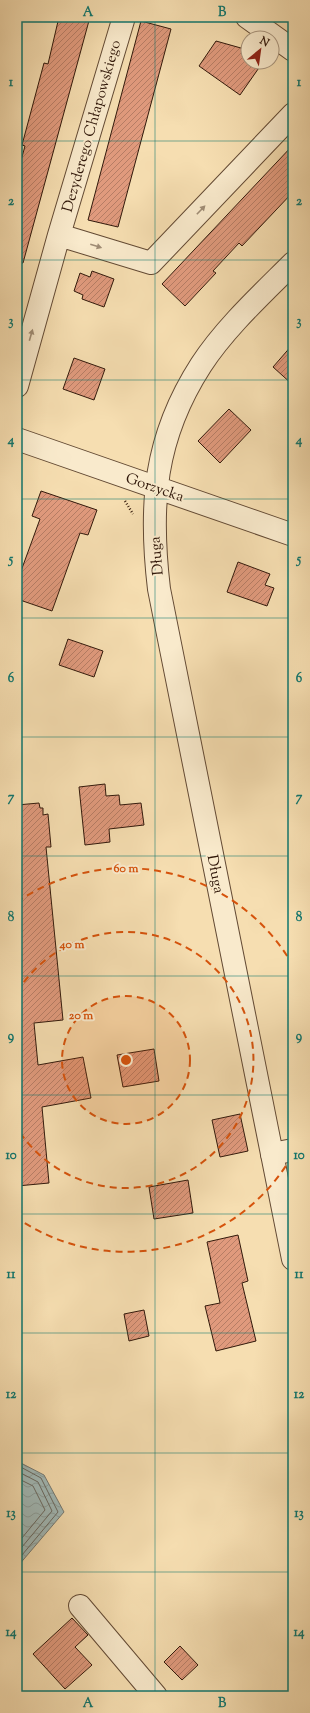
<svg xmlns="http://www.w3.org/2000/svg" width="310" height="1713" font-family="'Sorts Mill Goudy',serif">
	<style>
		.water { fill: url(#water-waves); stroke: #757972 }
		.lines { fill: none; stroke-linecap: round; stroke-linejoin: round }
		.shore { stroke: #6a6961; stroke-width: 1 }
		.building { fill: url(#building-hatch); stroke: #32190b }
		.minor-casing { stroke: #634a34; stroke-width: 24 }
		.tertiary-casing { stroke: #634a34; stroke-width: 24 }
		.path { stroke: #32190b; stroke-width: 2.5; stroke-dasharray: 1 2; stroke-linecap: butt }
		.minor { stroke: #f9eacc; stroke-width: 22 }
		.tertiary { stroke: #f9eacc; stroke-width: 22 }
		.oneway { fill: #9f8c75 }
		.grid { fill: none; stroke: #0f766e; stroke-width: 1; stroke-opacity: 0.55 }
		.ring { fill: none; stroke: #d6530c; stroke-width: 2; stroke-dasharray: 7 5 }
		.labels { text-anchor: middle; stroke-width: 4; stroke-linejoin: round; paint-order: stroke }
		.street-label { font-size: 15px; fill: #32190b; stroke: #f9eacc }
		.centre { fill: #d6530c; stroke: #f9eacc; stroke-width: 2 }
		.ring-label { font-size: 12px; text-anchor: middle; font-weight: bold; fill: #d6530c; stroke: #f9eacc; stroke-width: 4; stroke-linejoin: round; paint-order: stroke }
		.neatline { fill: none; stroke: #0f766e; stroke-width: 1.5 }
		.grid-label { font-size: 13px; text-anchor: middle; font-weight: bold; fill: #0f766e }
	</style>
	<defs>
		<pattern id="water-waves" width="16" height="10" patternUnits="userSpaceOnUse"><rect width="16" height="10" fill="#a1b9b7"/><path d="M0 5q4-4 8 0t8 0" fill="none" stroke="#8b9e9c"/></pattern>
		<pattern id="building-hatch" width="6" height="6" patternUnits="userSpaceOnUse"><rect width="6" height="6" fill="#e09a7d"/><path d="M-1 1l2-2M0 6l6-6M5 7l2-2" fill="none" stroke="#b67d65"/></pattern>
	</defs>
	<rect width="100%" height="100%" fill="#f6deb1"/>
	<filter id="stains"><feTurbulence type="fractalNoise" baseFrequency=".005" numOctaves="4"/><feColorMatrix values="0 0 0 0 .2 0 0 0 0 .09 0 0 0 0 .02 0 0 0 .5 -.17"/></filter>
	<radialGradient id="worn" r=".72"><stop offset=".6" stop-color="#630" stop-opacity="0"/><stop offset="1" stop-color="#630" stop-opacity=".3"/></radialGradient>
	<path class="water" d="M17,1461L44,1475L64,1512L18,1566L17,1565Z"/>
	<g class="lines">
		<path class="shore" d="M17,1465L41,1478L58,1512L17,1561
			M17,1471L38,1482L52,1511L17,1553
			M17,1478L33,1486L45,1510L17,1544"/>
	</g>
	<path class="building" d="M59,17H90L23,263H17V175L25,146L22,145L44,63L48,64Z
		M141,21L171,29L118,227L88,220Z
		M216,41L248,50V62H263L240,95L199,66Z
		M293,145V192L242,246L239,243L213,271L216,273L185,306L162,284Z
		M92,271L114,279L104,307L82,299L83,295L74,291L80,273L90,277Z
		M293,344V385L273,367Z
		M74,358L105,369L94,400L63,389Z
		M229,409L251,430L220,463L198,441Z
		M41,491L97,510L88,535L80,533L52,611L17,599V582L40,519L32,516Z
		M238,562L270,574L265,585L274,588L267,606L227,592Z
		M68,639L103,651L94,677L59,665Z
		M105,784L106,796L119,795L120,805L141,803L144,825L109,829L110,842L85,845L79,787Z
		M39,803L40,808H43V815L48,814L51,847H46L63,1020L34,1023L38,1065L83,1057L91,1098L42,1107L49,1183L17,1186V805Z
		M154,1049L159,1081L123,1087L117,1055Z
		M240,1114L248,1151L220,1157L212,1120Z
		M188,1180L193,1213L154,1219L149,1187Z
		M238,1235L248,1281L242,1283L256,1341L216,1351L205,1306L220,1303L207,1242Z
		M144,1310L149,1336L129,1341L124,1314Z
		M72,1618L88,1635L75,1647L92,1665L65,1689L33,1654Z
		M180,1646L198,1665L182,1680L164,1662Z"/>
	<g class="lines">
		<g class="minor-casing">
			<path id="minor" d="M247,17L293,50
				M59,235L151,263L293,114
				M17,386L59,235L124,17
				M272,1154L293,1150
				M80,1606L156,1696"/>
		</g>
		<g class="tertiary-casing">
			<path id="tertiary" d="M293,263C262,294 225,328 201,365C154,438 149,505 159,589L293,1259
				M17,439L293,535"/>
		</g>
		<path class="path" d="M125,501L133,514"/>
		<use href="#minor" class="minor"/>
		<use href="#tertiary" class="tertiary"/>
	</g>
	<defs><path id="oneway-solid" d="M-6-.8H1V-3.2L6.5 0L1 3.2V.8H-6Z"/></defs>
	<g class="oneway">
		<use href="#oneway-solid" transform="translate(201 210) rotate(-46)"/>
		<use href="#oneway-solid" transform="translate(96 246) rotate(17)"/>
		<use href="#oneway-solid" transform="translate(31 335) rotate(-74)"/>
	</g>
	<path class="grid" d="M155,17V1696M17,141H293M17,260H293M17,380H293M17,499H293M17,618H293M17,737H293M17,856H293M17,976H293M17,1095H293M17,1214H293M17,1333H293M17,1453H293M17,1572H293"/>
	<circle cx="126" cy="1060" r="64" fill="#d6530c" fill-opacity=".12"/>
	<g class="ring">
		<circle cx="126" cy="1060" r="64"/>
		<path d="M17 992A128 128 0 1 1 17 1128"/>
		<path d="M292 1156A192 192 0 0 1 17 1218M17 902A192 192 0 0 1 292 964"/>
	</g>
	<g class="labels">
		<g class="street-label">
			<text transform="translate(91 126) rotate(-74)" y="5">Dezyderego Chłapowskiego</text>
			<text transform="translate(155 487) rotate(19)" y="5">Gorzycka</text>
			<text transform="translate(156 556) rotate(-95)" y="5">Długa</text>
			<text transform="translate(216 874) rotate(79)" y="5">Długa</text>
		</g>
	</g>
	<circle cx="126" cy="1060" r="6" class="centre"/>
	<g class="ring-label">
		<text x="126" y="872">60 m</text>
		<text x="72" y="948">40 m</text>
		<text x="81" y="1019">20 m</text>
	</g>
	<rect width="310" height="1713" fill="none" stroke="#f6deb1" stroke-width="44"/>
	<g transform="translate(260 50) rotate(29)"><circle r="19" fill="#f9eacc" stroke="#a9967f"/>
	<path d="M0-3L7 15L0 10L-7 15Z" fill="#8f2418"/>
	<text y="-6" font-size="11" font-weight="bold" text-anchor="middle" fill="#32190b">N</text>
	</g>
	<rect x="22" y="22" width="266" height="1669" class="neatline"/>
	<g class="grid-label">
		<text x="88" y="16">A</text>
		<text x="222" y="16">B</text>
		<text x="11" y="86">1</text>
		<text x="299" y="86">1</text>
		<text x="11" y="205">2</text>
		<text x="299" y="205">2</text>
		<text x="11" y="325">3</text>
		<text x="299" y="325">3</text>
		<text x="11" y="444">4</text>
		<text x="299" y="444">4</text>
		<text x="11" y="563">5</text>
		<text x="299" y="563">5</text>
		<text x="11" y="682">6</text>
		<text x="299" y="682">6</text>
		<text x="11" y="801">7</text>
		<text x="299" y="801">7</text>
		<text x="11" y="921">8</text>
		<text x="299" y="921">8</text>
		<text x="11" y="1040">9</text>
		<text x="299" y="1040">9</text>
		<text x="11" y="1159">10</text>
		<text x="299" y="1159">10</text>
		<text x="11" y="1278">11</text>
		<text x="299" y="1278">11</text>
		<text x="11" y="1398">12</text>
		<text x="299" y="1398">12</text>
		<text x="11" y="1517">13</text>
		<text x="299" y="1517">13</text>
		<text x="11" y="1636">14</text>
		<text x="299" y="1636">14</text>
		<text x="88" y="1707">A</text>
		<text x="222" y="1707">B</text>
	</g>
	<rect width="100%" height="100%" filter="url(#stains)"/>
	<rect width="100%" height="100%" fill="url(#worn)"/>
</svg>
